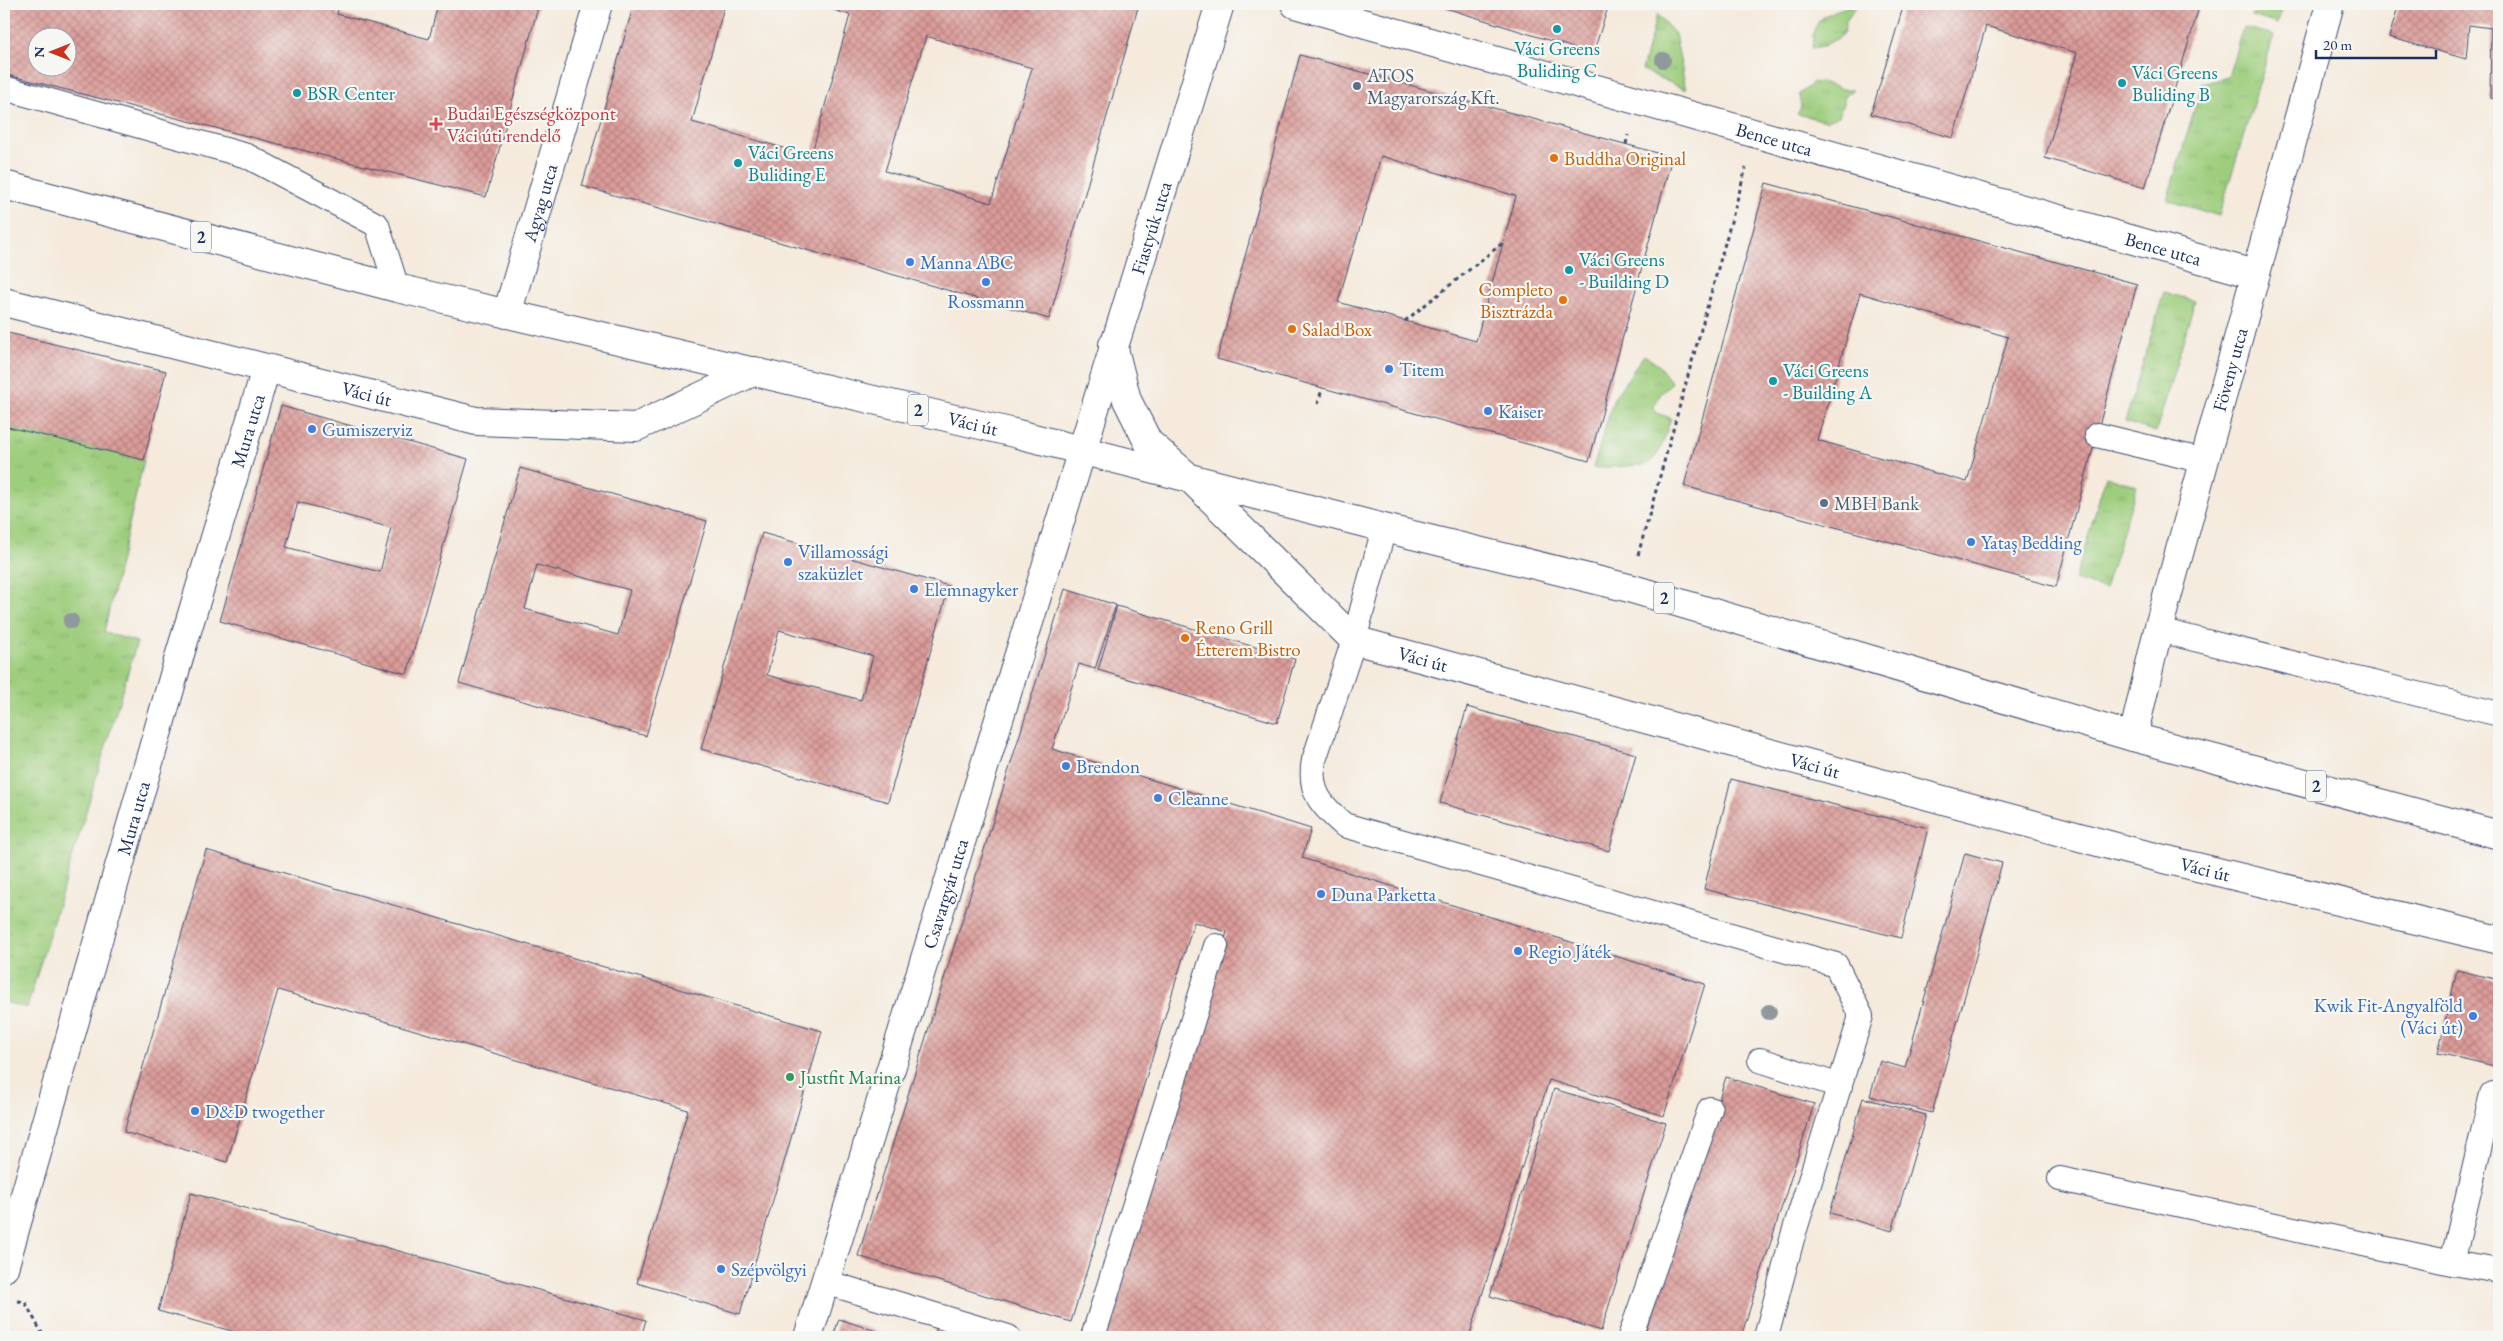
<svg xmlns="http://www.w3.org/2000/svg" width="2503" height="1341" font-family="'EB Garamond',serif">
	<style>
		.grass { fill: url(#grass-tufts); stroke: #5c7e6e }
		.building { fill: url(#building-cross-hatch); fill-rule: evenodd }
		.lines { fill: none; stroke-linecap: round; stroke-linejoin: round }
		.service-casing { stroke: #3c4b71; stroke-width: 26 }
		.minor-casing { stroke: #3c4b71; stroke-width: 30 }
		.primary-casing { stroke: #3c4b71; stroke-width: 30 }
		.path { stroke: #3c4b71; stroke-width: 3; stroke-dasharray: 4 4; stroke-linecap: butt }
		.service { stroke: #fff; stroke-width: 24 }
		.minor { stroke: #fff; stroke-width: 28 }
		.primary { stroke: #fff; stroke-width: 28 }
		.tree { fill: #8f999b }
		.culture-dot { fill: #0f9aa8; stroke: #f6f6f2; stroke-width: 2 }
		.service-dot { fill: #5c6f8a; stroke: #f6f6f2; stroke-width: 2 }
		.health-dot { fill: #e0444e; stroke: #f6f6f2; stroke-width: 2 }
		.food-dot { fill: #e8710a; stroke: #f6f6f2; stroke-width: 2 }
		.shop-dot { fill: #3f7fe0; stroke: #f6f6f2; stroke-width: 2 }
		.leisure-dot { fill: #2e9e5b; stroke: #f6f6f2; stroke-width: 2 }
		.labels { text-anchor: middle; stroke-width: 4.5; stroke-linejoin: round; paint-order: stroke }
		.shield { fill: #f6f6f2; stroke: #5d6b8a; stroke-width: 1 }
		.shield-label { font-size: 18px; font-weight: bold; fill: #1b2f5e }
		.culture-label { font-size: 19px; fill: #0d838f; stroke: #f6f6f2; text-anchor: start }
		.service-label { font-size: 19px; fill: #4e5e75; stroke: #f6f6f2; text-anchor: start }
		.health-label { font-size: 19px; fill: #be3a42; stroke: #f6f6f2; text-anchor: start }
		.street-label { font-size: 19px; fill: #1b2f5e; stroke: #f6f6f2 }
		.food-label { font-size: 19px; fill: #c56008; stroke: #f6f6f2; text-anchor: start }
		.shop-label { font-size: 19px; fill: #366cbe; stroke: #f6f6f2; text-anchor: start }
		.leisure-label { font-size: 19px; fill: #27864d; stroke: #f6f6f2; text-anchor: start }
	</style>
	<defs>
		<pattern id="grass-tufts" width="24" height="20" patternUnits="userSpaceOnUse" patternTransform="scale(1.25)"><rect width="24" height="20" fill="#9ece7d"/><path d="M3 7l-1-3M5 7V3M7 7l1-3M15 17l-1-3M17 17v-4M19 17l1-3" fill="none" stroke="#88b16e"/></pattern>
		<pattern id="building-cross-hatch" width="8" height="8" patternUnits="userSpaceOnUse" patternTransform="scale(1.25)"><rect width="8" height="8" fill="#dc9c99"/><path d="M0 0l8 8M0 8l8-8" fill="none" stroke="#b28080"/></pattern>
	</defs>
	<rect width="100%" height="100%" fill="#f6f6f2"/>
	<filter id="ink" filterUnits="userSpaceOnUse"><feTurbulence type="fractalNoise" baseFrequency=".02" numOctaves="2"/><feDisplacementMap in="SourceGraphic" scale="10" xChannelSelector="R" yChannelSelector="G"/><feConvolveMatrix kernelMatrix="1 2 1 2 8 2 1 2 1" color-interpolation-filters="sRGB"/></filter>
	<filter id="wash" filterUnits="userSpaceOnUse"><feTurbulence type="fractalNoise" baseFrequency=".0096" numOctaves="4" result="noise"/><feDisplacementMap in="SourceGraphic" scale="20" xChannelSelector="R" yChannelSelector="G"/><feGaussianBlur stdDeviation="1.12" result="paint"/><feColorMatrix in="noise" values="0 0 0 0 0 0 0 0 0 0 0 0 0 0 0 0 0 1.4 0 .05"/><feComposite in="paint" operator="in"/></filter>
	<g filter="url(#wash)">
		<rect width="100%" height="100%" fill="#f5eadc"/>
		<path class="grass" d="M1858,4L1846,21L1844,31L1840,37L1823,46L1812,48C1813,41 1812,34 1815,28C1821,12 1844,8 1858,4Z
			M2256,4H2284L2277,24L2252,16Z
			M1657,14L1675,34L1686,90L1642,70Z
			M2243,27L2274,35L2219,216L2167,200L2202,84L2228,77Z
			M1821,82L1842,89H1853L1845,97L1839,116L1826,121L1797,114L1801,108L1799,94L1812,84Z
			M2164,292L2195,301L2156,432L2125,422Z
			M1644,355L1658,365L1672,383L1660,395L1654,407L1656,413L1671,418C1665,434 1661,460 1644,465L1593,468L1614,398Z
			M4,426L144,460L104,632L137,642L27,1008L4,1002Z
			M2106,476L2137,486L2105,589L2075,580Z"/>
		<g id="blocks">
			<path class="building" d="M4,4H339L337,14L429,39L438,4H539L486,197L4,74ZM38,38H68V68H38Z
				M634,4H725L692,122L811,156L850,15L814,4H1139L1049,319L582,186ZM926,36L1032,68L991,203L885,171Z
				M1433,4H1609L1593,54Z
				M1904,4H2200L2145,188L2045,158L2077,53L1986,26L1953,138L1871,114Z
				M2399,4H2499V99L2490,98L2491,28L2469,25L2466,59L2389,37Z
				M1300,55L1672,157L1589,461L1217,359ZM1381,156L1516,196L1476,341L1338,302Z
				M1766,183L2137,284L2056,587L1684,486ZM1860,293L2008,337L1967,482L1817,440Z
				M4,332L166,371L144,460L4,426Z
				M281,406L468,459L407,674L220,621ZM298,502L391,528L380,572L286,547Z
				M520,468L707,521L646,736L459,683ZM537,565L630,590L618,635L525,609Z
				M762,533L949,586L888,802L701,749ZM779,630L873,656L861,700L767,675Z
				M1065,589L1116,605L1095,669L1079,664L1052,749L1311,829L1302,858L1705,984L1664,1116L1549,1080L1469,1337H1101L1227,932L1194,922L1071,1322L858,1256Z
				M1117,606L1295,659L1277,723L1098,670Z
				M1467,707L1636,754L1609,851L1440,803Z
				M1731,779L1928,828L1901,938L1704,889Z
				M206,850L822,1031L740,1314L637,1283L688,1110L278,990L227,1162L124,1132Z
				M1965,853L2002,863L1932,1113L1870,1096L1880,1061L1905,1068Z
				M2457,970L2499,980V1067L2438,1053Z
				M1726,1077L1814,1104L1741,1337H1644Z
				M1554,1089L1666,1123L1601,1331L1490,1296Z
				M1863,1098L1926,1115L1892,1231L1830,1213Z
				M191,1193L646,1320L641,1337H254L158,1311Z
				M839,1319L895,1337H833Z
				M937,1326L971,1337H934Z"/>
		</g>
	</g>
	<g filter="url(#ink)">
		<use href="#blocks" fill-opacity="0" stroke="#3c4b71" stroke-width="1"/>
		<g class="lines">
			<g class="service-casing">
				<path id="service" d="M4,88L247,156L377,225L397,288
					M2097,435L2204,461
					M1384,528L1354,640L1314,760C1308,791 1321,805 1344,825L1836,965L1861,1016L1792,1239L1766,1337
					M2158,630L2499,714
					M1760,1060L1840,1086
					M2060,1179L2452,1263L2499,1271
					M2452,1263L2492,1094
					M825,1282L1008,1337
					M1093,1337L1216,946
					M1630,1337L1710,1109"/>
			</g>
			<g class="minor-casing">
				<g id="minor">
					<path id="s1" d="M1295,4L2254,274"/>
					<path id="s2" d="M4,302L476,421L636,427L755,371"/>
					<path id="s3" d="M507,314L598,4"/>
					<path id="s4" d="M1190,478L1354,640L2131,851L2499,940"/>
					<path id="s5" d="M2133,737L2158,630L2330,4"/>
					<path id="s6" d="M4,1268L180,654L266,369"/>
					<path id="s7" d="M808,1337L1220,4"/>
				</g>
			</g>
			<g class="primary-casing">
				<g id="primary">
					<path id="s8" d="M4,185L397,288L1006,431L1384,528L1629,588L2133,737L2499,835"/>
					<path d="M1113,345L1127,400L1148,442L1185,474"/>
				</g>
			</g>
			<path class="path" d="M1626,144L1628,135
				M1405,321L1504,242
				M1318,404L1322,388
				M1638,555L1746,168
				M18,1301L25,1302L44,1337"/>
			<use href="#service" class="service"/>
			<use href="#minor" class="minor"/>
			<use href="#primary" class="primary"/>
		</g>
		<g class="tree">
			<circle cx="1663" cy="60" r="8"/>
			<circle cx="71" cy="621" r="8"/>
			<circle cx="1769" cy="1012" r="8"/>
		</g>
	</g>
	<g class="culture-dot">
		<circle cx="1557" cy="29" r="5"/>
		<circle cx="2122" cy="83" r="5"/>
		<circle cx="297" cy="93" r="5"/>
		<circle cx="738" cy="163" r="5"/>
		<circle cx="1569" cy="270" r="5"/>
		<circle cx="1773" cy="381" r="5"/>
	</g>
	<g class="service-dot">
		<circle cx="1357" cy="86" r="5"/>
		<circle cx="1824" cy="503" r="5"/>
	</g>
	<path class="health-dot" d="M433.5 116.5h5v5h5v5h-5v5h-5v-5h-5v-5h5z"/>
	<g class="food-dot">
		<circle cx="1554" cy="158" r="5"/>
		<circle cx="1563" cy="300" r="5"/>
		<circle cx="1292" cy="329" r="5"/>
		<circle cx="1185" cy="638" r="5"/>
	</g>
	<g class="shop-dot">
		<circle cx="910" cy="262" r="5"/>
		<circle cx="986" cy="282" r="5"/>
		<circle cx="1389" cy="369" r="5"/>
		<circle cx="1488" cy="411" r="5"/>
		<circle cx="312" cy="429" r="5"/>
		<circle cx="1971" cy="542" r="5"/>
		<circle cx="788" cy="562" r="5"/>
		<circle cx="914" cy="589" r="5"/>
		<circle cx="1066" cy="766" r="5"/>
		<circle cx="1158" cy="798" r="5"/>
		<circle cx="1321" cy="894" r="5"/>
		<circle cx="1518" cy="951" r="5"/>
		<circle cx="2473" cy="1016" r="5"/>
		<circle cx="195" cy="1111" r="5"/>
		<circle cx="721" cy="1269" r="5"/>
	</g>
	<circle class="leisure-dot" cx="790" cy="1077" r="5"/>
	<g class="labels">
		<g class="shield">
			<rect x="191" y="221.5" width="20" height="31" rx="4"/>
			<rect x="908" y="394.5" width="20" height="31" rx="4"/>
			<rect x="1654" y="582.5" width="20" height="31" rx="4"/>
			<rect x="2306" y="770.5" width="20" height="31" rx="4"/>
		</g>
		<g class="shield-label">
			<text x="201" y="243">2</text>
			<text x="918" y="416">2</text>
			<text x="1664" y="604">2</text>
			<text x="2316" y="792">2</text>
		</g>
		<g class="culture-label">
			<text x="1557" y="55" text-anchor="middle">Váci Greens<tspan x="1557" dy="22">Buliding C</tspan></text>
			<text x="2132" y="79">Váci Greens<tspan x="2132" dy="22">Buliding B</tspan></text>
			<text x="307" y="100">BSR Center</text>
			<text x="748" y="159">Váci Greens<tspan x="748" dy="22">Buliding E</tspan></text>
			<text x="1579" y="266">Váci Greens<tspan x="1579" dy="22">- Building D</tspan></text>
			<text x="1783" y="377">Váci Greens<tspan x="1783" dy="22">- Building A</tspan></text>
		</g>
		<g class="service-label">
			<text x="1367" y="82">ATOS<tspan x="1367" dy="22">Magyarország Kft.</tspan></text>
			<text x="1834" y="510">MBH Bank</text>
		</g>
		<g class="health-label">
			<text x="447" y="120">Budai Egészségközpont<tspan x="447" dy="22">Váci úti rendelő</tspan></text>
		</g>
		<g class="street-label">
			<text dy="7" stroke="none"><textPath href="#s1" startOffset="498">Bence utca</textPath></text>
			<text dy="7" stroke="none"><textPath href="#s3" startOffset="116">Agyag utca</textPath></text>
			<text dy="7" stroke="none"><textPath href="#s7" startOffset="1161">Fiastyúk utca</textPath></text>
			<text dy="7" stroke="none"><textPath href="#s1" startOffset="902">Bence utca</textPath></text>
			<text dy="7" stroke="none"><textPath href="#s5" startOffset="380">Föveny utca</textPath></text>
			<text dy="7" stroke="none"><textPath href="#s2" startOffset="374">Váci út</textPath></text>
			<text dy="7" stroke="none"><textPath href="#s8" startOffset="998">Váci út</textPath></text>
			<text dy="7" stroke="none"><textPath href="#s6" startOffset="872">Mura utca</textPath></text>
			<text dy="7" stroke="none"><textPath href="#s4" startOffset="302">Váci út</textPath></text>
			<text dy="7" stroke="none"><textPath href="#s4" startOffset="708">Váci út</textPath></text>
			<text dy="7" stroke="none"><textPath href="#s6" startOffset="468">Mura utca</textPath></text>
			<text dy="7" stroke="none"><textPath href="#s4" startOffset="1112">Váci út</textPath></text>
			<text dy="7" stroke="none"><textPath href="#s7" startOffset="464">Csavargyár utca</textPath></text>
		</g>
		<g class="food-label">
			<text x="1564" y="165">Buddha Original</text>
			<text x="1553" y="296" text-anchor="end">Completo<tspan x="1553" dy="22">Bisztrázda</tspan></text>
			<text x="1302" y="336">Salad Box</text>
			<text x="1195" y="634">Reno Grill<tspan x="1195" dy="22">Étterem Bistro</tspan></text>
		</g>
		<g class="shop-label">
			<text x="920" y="269">Manna ABC</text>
			<text x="986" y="308" text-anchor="middle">Rossmann</text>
			<text x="1399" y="376">Titem</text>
			<text x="1498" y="418">Kaiser</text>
			<text x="322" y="436">Gumiszerviz</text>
			<text x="1981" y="549">Yataş Bedding</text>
			<text x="798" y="558">Villamossági<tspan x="798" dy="22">szaküzlet</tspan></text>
			<text x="924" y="596">Elemnagyker</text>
			<text x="1076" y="773">Brendon</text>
			<text x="1168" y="805">Cleanne</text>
			<text x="1331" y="901">Duna Parketta</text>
			<text x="1528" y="958">Regio Játék</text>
			<text x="2463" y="1012" text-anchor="end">Kwik Fit-Angyalföld<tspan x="2463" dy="22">(Váci út)</tspan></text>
			<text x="205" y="1118">D&amp;D twogether</text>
			<text x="731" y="1276">Szépvölgyi</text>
		</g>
		<g class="leisure-label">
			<text x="800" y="1084">Justfit Marina</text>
		</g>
	</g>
	<rect width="2503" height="1341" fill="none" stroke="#f6f6f2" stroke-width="20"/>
	<g transform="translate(52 52) rotate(270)"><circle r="24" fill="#f6f6f2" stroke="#9ea6b7"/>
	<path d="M0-4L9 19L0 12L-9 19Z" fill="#c8321e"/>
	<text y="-8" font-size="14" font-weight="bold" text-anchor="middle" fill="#1b2f5e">N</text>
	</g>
	<path d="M2316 50v8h120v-8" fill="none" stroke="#1b2f5e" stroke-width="2.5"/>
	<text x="2323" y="50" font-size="15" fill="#1b2f5e" stroke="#f6f6f2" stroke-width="4" paint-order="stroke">20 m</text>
</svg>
